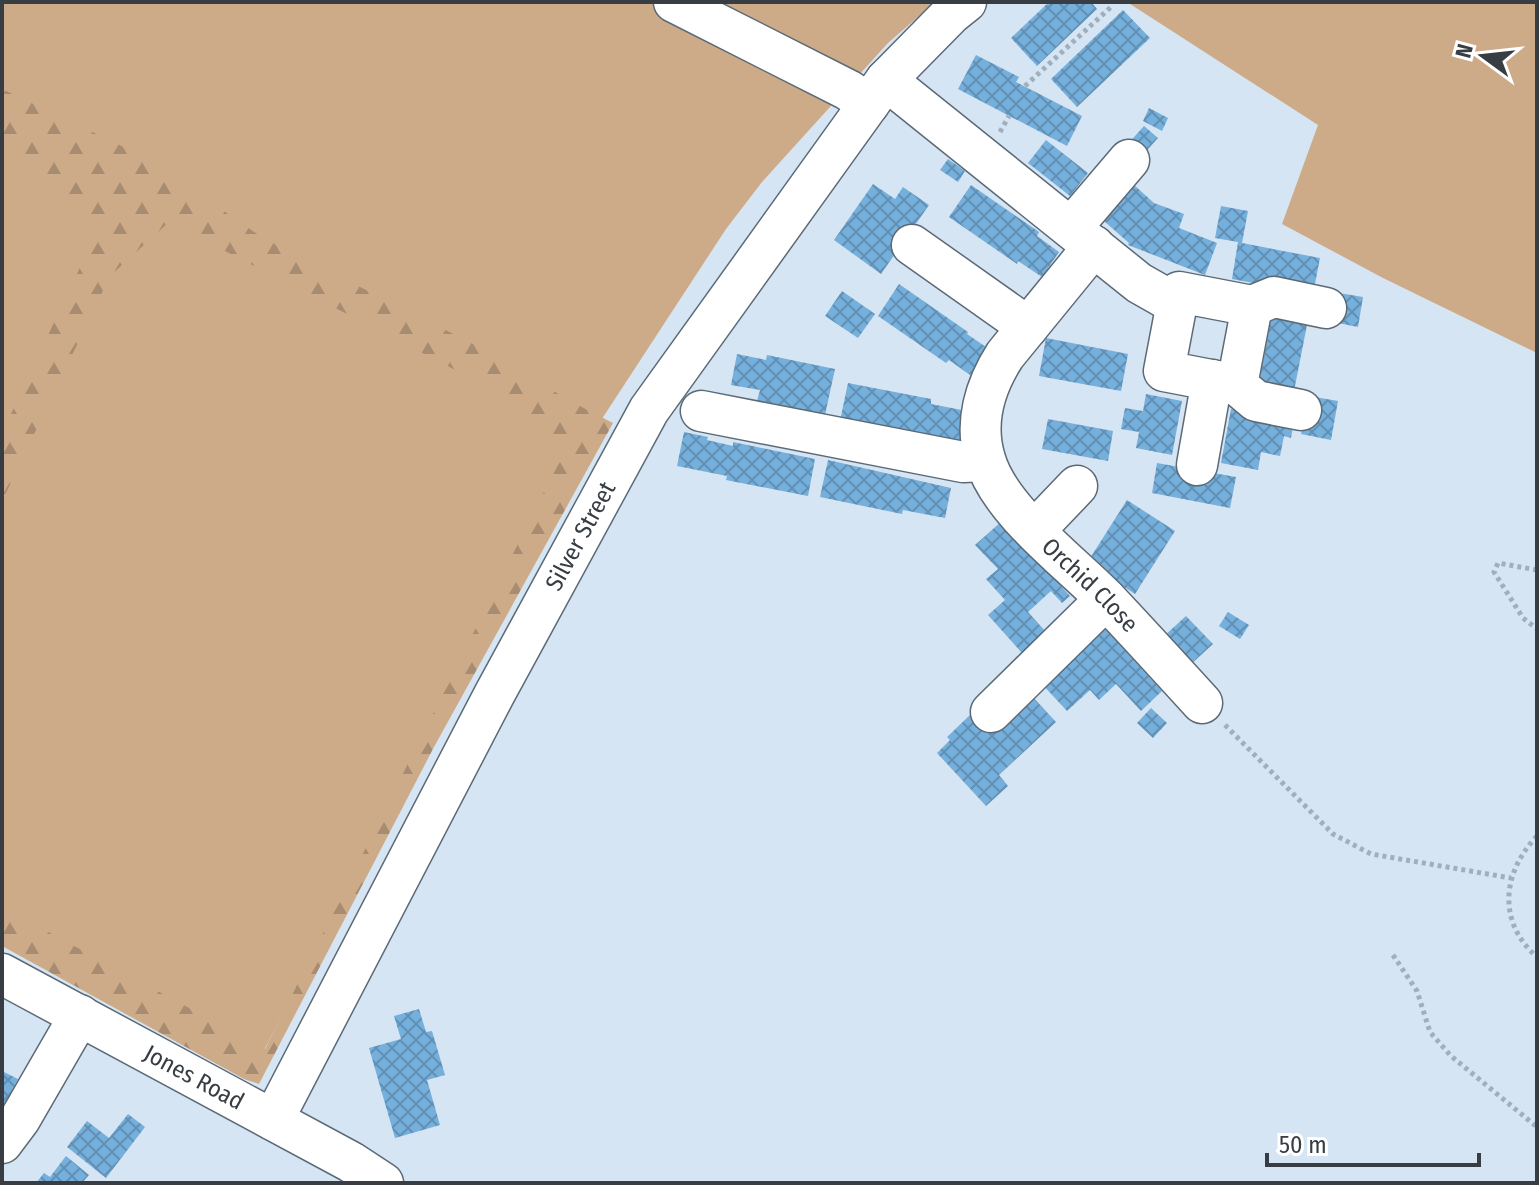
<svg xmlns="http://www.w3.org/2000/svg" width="1539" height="1185" font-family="'Fira Sans Condensed',sans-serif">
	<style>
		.grass { fill: #ceab88 }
		.forest { fill: url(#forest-firs) }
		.building { fill: url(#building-cross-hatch) }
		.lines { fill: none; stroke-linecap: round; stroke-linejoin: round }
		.minor-casing { stroke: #5b6a76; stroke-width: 43 }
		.path { stroke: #a2afba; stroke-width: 5; stroke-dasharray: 4 4; stroke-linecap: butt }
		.minor { stroke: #fff; stroke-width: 40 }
		.labels { text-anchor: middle; stroke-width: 7; stroke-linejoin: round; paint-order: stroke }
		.street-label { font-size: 24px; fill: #373d43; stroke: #fff }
	</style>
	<defs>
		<pattern id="forest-firs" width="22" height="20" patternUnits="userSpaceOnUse" patternTransform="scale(2)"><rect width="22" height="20" fill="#ceab88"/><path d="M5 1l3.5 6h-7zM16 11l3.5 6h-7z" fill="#a88c71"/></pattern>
		<pattern id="building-cross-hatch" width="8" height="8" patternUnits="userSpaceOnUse" patternTransform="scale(2)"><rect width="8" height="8" fill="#75afdc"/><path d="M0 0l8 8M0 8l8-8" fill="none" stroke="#6190b4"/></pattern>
	</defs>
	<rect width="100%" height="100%" fill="#d5e5f3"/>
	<path class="grass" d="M2,2H935L888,43L762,182L726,229L579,454L264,1050L2,916Z
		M1127,2H1537V353L1383,278L1282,224L1318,125Z"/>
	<path class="forest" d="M2,89L149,159L263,238L493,354L570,401L613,423L434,747L259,1084L244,1079L2,946V907L265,1049L563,454L523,405L169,222L110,276L2,501V433L98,229L50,183L2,157Z"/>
	<path class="building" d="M1049,2H1091L1097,9L1037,66L1011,38Z
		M1123,10L1150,38L1077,107L1051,79Z
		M976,55L1019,77L1016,82L1082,116L1067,146L958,89Z
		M1149,108L1168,118L1162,131L1143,121Z
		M1144,126L1158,138L1140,158L1126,146Z
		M1046,140L1088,173L1070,196L1028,163Z
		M948,159L965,171L958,182L940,170Z
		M873,184L895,199L903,187L929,205L881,274L834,240Z
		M971,185L1039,232L1037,236L1059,252L1042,277L1018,261L1017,264L949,217Z
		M1134,185L1154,203L1184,214L1179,228L1217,243L1205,275L1128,245L1129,243L1104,221Z
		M1221,206L1248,211L1242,243L1320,258L1313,294L1232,279L1238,242L1215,238Z
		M899,284L968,332L967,334L989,349L970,375L949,360L946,363L878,316Z
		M842,291L875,314L858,338L825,316Z
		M1333,292L1363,297L1358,327L1328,321Z
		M1273,309L1309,315L1293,396L1258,389Z
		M1046,338L1128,354L1121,391L1039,376Z
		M737,354L766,360L767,355L835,369L825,415L757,401L760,390L731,385Z
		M848,383L931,399V404L967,411L961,441L924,434V437L840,421Z
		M1146,394L1182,401L1172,455L1136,448L1139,432L1121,429L1125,408L1143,411Z
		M1309,396L1338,401L1331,440L1301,434Z
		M1231,409L1294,421L1291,438L1284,436L1280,456L1261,452L1258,470L1221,463Z
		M1048,419L1113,431L1108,461L1042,449Z
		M684,432L708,437L707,440L733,446V442L815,459L808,496L726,480L727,476L677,466Z
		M828,460L951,488L945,518L903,510L902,514L820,497Z
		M1157,463L1236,477L1230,508L1152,493Z
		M1127,500L1175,531L1135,594L1087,563Z
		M1002,521L1070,596L1062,603L1051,591L1028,612L1046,632L1022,653L988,615L1005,600L986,579L998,569L975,545Z
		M1228,612L1249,625L1240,639L1219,626Z
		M1186,616L1213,644L1189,666L1163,637Z
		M1102,625L1162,691L1141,711L1116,684L1099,700L1090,690L1067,711L1040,682Z
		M1030,694L1056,722L999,775L1008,786L986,806L937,753L950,740L947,737L970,715L987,733Z
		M1151,708L1167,723L1153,738L1137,723Z
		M419,1009L426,1032L432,1031L445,1075L427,1080L440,1125L395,1138L369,1048L401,1039L394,1016Z
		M2,1071L18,1079L2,1109Z
		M128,1114L145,1127L106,1178L67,1147L87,1121L109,1138Z
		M66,1156L89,1175L82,1183H36L44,1173L50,1177Z"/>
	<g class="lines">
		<g class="minor-casing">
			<g id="minor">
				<path d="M674,2L848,90L869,104"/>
				<path d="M886,80L1139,283L1176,304"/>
				<path d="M1071,228L1129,160"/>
				<path d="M912,245L1028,327"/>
				<path id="s1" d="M1094,246L1005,355C985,386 974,423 985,459C999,510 1070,562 1107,600C1139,634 1171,669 1202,703"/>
				<path d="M1179,292L1252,306L1237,385L1164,371Z"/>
				<path d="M1252,306L1274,297L1326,308"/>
				<path d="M1237,385L1256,401L1301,410"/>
				<path d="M701,411L963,462L985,461"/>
				<path d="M1197,465L1212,380"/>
				<path d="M1035,530L1077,486"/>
				<path d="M991,712L1106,599"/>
				<path id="s2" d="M2,974L351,1162L383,1183"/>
				<path id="s3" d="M273,1120L494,695L649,410L886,80L951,14L966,2"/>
				<path d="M2,1143L20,1119L80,1015"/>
			</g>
		</g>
		<path class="path" d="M1025,86L1111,7
			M1000,132L1009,116
			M1537,570L1498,563L1494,572L1523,618L1537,629
			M1225,725L1333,834L1371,854L1511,878
			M1537,836C1502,873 1497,922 1537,957
			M1393,955L1417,991L1430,1032L1451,1056L1537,1127"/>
		<use href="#minor" class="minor"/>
	</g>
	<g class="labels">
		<g class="street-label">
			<text dy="8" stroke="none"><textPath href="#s3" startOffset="660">Silver Street</textPath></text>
			<text dy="8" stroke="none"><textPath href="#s1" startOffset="416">Orchid Close</textPath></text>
			<text dy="8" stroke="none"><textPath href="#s2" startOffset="218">Jones Road</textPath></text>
		</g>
	</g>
	<rect width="1539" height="1185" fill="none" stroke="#373d43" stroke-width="8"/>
	<g transform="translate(1483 56) rotate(285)" stroke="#ffffff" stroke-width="6" paint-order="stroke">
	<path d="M0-6L14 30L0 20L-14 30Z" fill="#373d43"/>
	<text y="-12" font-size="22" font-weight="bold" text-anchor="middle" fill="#373d43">N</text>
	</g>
	<path d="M1267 1153v12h212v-12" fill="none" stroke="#373d43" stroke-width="4"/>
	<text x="1279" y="1153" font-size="24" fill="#373d43" stroke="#ffffff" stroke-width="6" paint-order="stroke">50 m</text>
</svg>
